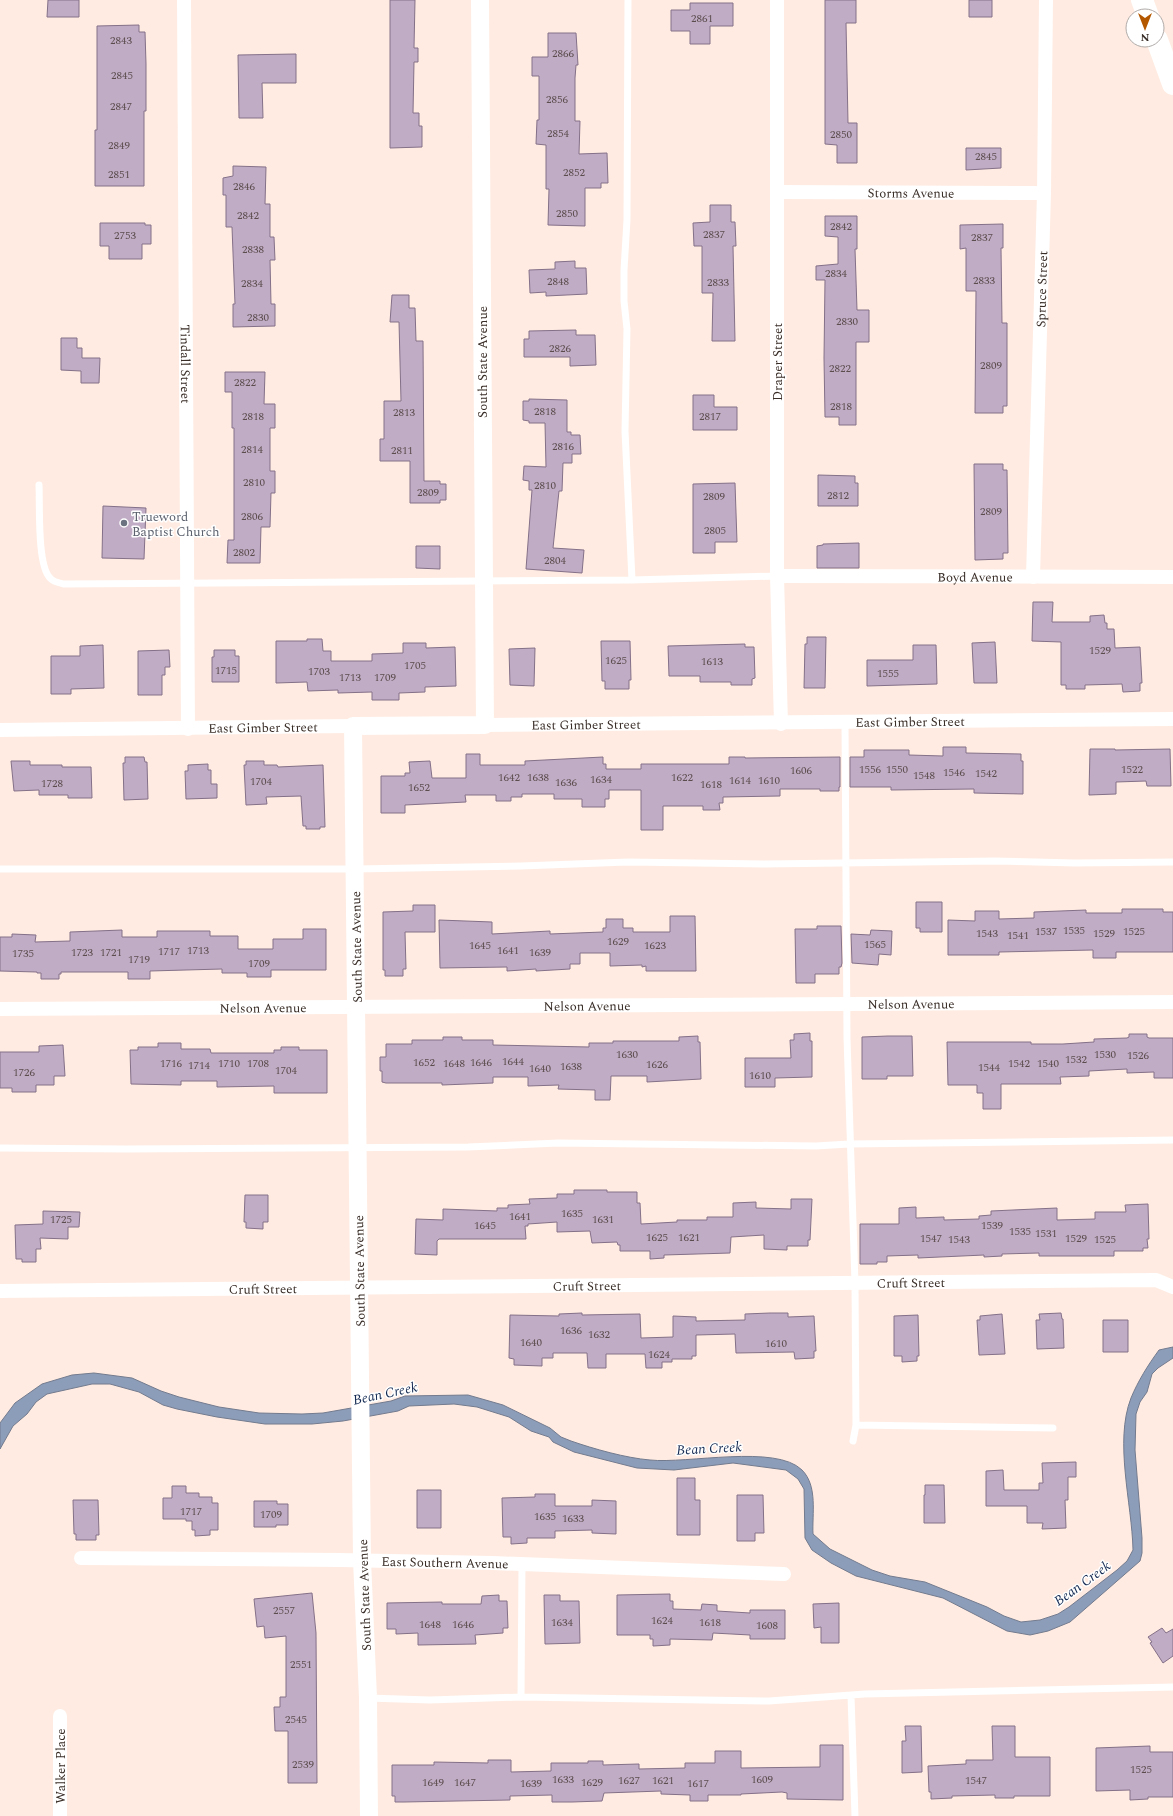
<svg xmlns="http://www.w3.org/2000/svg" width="1173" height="1816" font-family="Spectral,serif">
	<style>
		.water { fill: #8c9dba; stroke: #737b8e }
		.building { fill: #c1acc5; stroke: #847088 }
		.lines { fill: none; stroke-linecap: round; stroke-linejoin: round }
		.service { stroke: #fff; stroke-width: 7 }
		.minor { stroke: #fff; stroke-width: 14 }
		.tertiary { stroke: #fff; stroke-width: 18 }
		.motorway { stroke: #fff; stroke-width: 22 }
		.worship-dot { fill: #6b7280; stroke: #fff; stroke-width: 1.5 }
		.labels { text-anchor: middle; stroke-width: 3; stroke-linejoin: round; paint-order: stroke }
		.number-label { font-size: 11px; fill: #5b4d4e }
		.street-label { font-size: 13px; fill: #392d27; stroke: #fff }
		.worship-label { font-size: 13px; fill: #5b616d; stroke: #fff; text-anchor: start }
		.water-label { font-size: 14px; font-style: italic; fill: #142a52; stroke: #fff }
	</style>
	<rect width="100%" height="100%" fill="#ffebe1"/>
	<path class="water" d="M1173,1347V1358L1158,1368L1152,1374L1147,1392L1140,1402L1136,1414L1135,1450L1142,1538V1553L1140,1561L1070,1622L1048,1631L1030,1635L1007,1631L943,1598L856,1576L831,1563L812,1550L805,1538L804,1489L798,1479L786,1470L733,1463L674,1470L637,1468L574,1452L553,1442L549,1437L531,1431L509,1417L477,1407L454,1404L409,1406L398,1411L343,1421L312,1424H265L217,1417L177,1409L163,1405L139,1392L110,1384H92L47,1394L36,1402L27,1414L13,1426L0,1449V1423L15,1403L42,1384L72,1375L94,1373L132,1378L161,1391L179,1397L219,1407L259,1413L302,1414L323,1413L391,1401L405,1396L468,1395L503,1405L550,1428L561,1437L571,1441C594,1449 626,1458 650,1460C687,1464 776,1444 802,1470C818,1486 812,1514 813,1534L830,1549L872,1570L890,1576L925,1582L987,1607L1004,1616L1021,1622L1040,1620L1058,1614L1069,1607L1117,1570L1127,1561L1133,1550C1132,1503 1114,1442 1131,1398C1138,1381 1148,1365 1159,1350Z"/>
	<path class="building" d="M48,0H79V17H47Z
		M390,0H415L414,48H418V62H414L413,113H419V126H422V147L390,148Z
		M825,0H856V23H846L848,123H857V163H837V145L825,144Z
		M969,0H992V17H969Z
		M690,3H733V26H710V44H690V31H671V10H690Z
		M139,25V32H145L146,64V111H144V186H95V130H97V26Z
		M548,33H576L578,65H576L575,78V121H580L579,154L607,153L608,183H601V188H585V226L548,225L549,189H546V145L536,144L537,120H539V76H532V57H548Z
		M296,54V83H262L263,118H239L238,55Z
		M966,148H1001V168L966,170Z
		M233,166L266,167L265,204H270V237H274L275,260H270L271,304H275V326L233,327V304H235L232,227H226V195H223V178L233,176Z
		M710,205H731V222H735L736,246H733L735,341H712L713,293H702V246H694L693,223L710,222Z
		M825,216H857V249H855L857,310H869V342H856V425H839V417H825L824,358L825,280H816V266L838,264V237L825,236Z
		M100,223H145V225H151V244H142V259H109V246H100Z
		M1003,224V248H1001L1002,323H1007V406H1003V413H975L976,291H966V248L960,249V225Z
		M575,261V268H586L587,294L546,296V292L530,293L529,270L555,269V262Z
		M392,295H409V308H415L416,341H423L424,481H440V484H446V500H440V503H410V461H380V439H384V401H401L399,322H390Z
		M576,330V335H595L596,365L570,366V357H524V339H529V331Z
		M61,338H77V348H82V358H100L99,383H81V371L61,370Z
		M225,372H265L264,404H275V428H270V471H275V493H271L270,527H261L260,563H227L228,540H234V428H232V392H225Z
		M693,395H714V407H737V430H693Z
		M529,399L567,400V432H571V435H580L581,454H572V463H563L562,491H559L553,548L584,550L582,573L526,569L532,490H529V481L523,480L524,466L546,467L545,423H529V421L523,420V401H529Z
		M974,464H1003V470H1007L1008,553H1003V559L975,560Z
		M818,475L855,476V483H858V506H818Z
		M735,483L737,542H715V553H693V484Z
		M103,506L146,508L144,559L102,558Z
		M859,543V568H817V546L823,545V544Z
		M416,546H440V569L416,568Z
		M1033,602H1053L1052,622H1090V616L1104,615L1105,623H1107V629H1114L1115,648L1140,647L1142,683H1140V691L1123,692L1122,684L1085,685V689H1066V685H1061V642L1032,641Z
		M807,637H826L825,688H804L805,644H807Z
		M307,639H322L323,651H331V661H372V654L403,653V643H426V648L455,647L456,686L425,687V692L399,693V700H372V692L338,693V690L308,691L307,682L276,683V641H307Z
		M601,641H630L631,680H629V689H605V681H602Z
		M995,642L997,683H974L972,643Z
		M745,644V647H754L755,678L752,679V685H731V682H700V676H669L668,646Z
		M103,645L104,688L71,689V694H51V656H80V646Z
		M913,645H936L937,684L867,686V660H913Z
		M535,648L534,686L510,685L509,649Z
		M169,650L170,667H165V675H162V695H138V651Z
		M214,650H235V656H239V682H212V657H214Z
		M943,747H966V753L1021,754V761H1023V794L974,793V789L891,790V787H850V757H864V750H909V755L943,756Z
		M1090,749H1115V750L1170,749L1171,786H1147L1146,781L1116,782V794L1089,795Z
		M466,754H480V765H525V761L603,757V764H606V769H641V764H729V757H745V758L840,757V787H839V791H820V789H780V796L723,797V803H719L720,810H703V806H663V830H641V790H609V799H605V807H582V799H554V794H522V797H511V801H496V795H465L466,802L405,805V813H381V776H405V773H410L409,762L430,761L432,778H466Z
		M125,757H144L145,762H147L148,799L124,800L123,763H125Z
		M11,761H30V765H62V767H91L92,798H68V795H39V790L14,791Z
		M246,761H264V765H277L278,767L323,765L325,827H320V829H306V826H303L301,796L266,797L267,804L246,805L244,765H246Z
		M208,764V770H211V784H217V798L186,799L185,771H188V765Z
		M916,902H942V932H920V928H916Z
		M413,905H435V932H405L406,969H403V976H385V970H383V912L413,911Z
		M1122,909H1163V912H1173V952H1116V958H1093V950L999,952V955H948V920L975,921V911H999V919L1034,918V912L1086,910V913H1122Z
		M670,916H695L696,971H646V966L642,967V965L610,966V953H580V964H570V969L536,971V969L507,971V967L440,968L439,920L492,922V934L550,931V934L603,932V928H606V919H623V928H633V932H670Z
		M817,926H841L842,963L841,967H839V974H815V983H796L795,929H817Z
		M303,929H326V970H271V977H247V973H222V969L150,971V979H128V972H61V974H59V979H41V973H37V972L0,971V937H12V934L36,935L35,942L70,941V932L122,930V937H157V931H210V936H238V949H273V939H303Z
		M871,930L892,931L891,955L879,954L878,965L852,963L851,934L870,935Z
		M810,1033V1041H812V1077L775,1078V1087H745V1058H791L790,1040H794V1034Z
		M1129,1034H1147V1037L1149,1038H1173V1078H1154V1072L1127,1073V1069L1089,1071V1076L1060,1077L1061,1084H1001V1109H983V1093H977V1085H948L947,1042H1031V1044H1063L1094,1042V1039L1127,1038L1129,1037Z
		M698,1036V1042H700L701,1079L647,1082V1076H611L610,1100H595V1090L558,1089L559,1085L528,1086V1077H493V1083L442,1085V1083H386L382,1082V1071H380V1057H386V1044H412V1040H443V1037H462V1040H493V1045L589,1047V1043H613V1041H679V1037Z
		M888,1036H912L913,1076H887V1079H862V1037Z
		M158,1043H181V1049H210L211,1053H274V1050H281V1047H299V1050H327V1093H274V1086L217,1087V1081H181V1085L131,1084L130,1050H138V1047H158Z
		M63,1045L65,1076H54V1085H36V1092H12V1088H0V1052H39V1046Z
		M574,1190H607V1192H637V1203H640L641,1224L677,1222V1220H707V1217H733V1203L756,1202V1208L791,1209V1199H812L810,1240H808V1246H787V1250L764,1249V1235L731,1237L730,1253L664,1255V1258L650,1259V1251H620V1245H618L617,1242L592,1243L590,1231L557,1232V1222L528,1224V1226H525L526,1239H439L437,1241V1255L415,1254L416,1219L443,1220V1209L497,1211V1208H508V1205L530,1204L529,1199L557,1198V1194H574Z
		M245,1195H268V1222H263V1229L246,1228V1222H244Z
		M1148,1204L1149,1239H1147L1148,1248H1143V1251H1114V1256H1039V1253L1002,1254V1256L984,1257V1255L918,1258V1255L887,1256V1262H877V1264H860V1224H899V1208L916,1207V1218L944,1217V1220L979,1219V1216L991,1215V1211L1057,1208V1220L1095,1219V1212H1126L1125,1205Z
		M43,1211L80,1212L79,1227H68V1239L40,1238L41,1249H36V1262H22V1259H16L15,1225L43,1224Z
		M582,1313V1315L640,1314L641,1338L673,1337V1316L696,1317V1321L745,1320V1314L770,1313H788V1317L814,1316L816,1351H814V1358L795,1359L794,1352L736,1353L735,1334L696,1335V1356H692V1359H672V1362H662V1368H646L645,1354H606V1368H588L587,1353H553V1358H542V1366L514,1365V1359L509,1358L510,1315L559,1316V1314Z
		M1061,1313L1062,1319H1063L1064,1348L1037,1349L1036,1320H1040L1039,1314Z
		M1002,1314L1005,1354L979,1355L977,1320H980V1316Z
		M918,1315L919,1356H917V1361L902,1362V1356H894V1316Z
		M1103,1320H1128V1352H1103Z
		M1076,1462V1477H1068V1500H1065L1066,1528L1042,1529L1043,1523H1027V1506H986V1471L1003,1470L1004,1490H1039V1483H1043L1042,1463Z
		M677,1478H695V1500H700V1535H677Z
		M925,1485H944L945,1523H924V1495H925Z
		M172,1486H186V1493H199V1497H212V1503H218V1530H210V1535L195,1536V1530H192V1521H186V1519H163V1498H172Z
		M417,1490H441V1528H417Z
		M535,1494H555V1506H592V1500L616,1501V1534L592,1533V1530L555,1531V1538H527V1543L511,1544V1537H503L502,1498L535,1497Z
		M737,1495H763L764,1533H755V1541H737Z
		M73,1500H98L99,1535H96V1540H76V1534H74Z
		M254,1501H277V1504H288V1525H276V1527H254Z
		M312,1593L316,1633L317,1783H288V1731H275L274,1707H280V1697H286V1636L265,1638L264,1626L257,1627L254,1599Z
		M670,1594V1601H673V1609L701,1610L702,1604L717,1605V1611L750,1613V1610H785V1639H750V1635L713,1633L712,1640L670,1639V1645L653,1646V1639H650V1635H617V1595Z
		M499,1595V1601H507L508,1628H503V1633L475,1635L476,1644L418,1645V1633L396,1634V1629H387V1603L442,1602V1604H481L482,1596Z
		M544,1595H560V1601H579L580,1643L545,1644Z
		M839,1603V1643H821V1627L814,1628L813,1604Z
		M1162,1628L1166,1633L1173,1629V1656L1163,1663L1150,1643L1152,1642L1148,1637Z
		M905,1726H921L922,1772L902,1773V1741H906Z
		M992,1726H1015V1757H1050V1796H1014V1798H995V1795L952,1796V1798L931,1799V1792H929L928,1766L966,1764V1760H993Z
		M820,1745H843V1800L787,1799V1793L782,1792L741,1794V1795H708V1801H690V1795L661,1794V1791L604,1793L602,1801L572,1802H552V1795L510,1796V1800L404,1802H395V1796H392V1765H434V1762L488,1763V1760H511V1772L551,1771V1763H588V1761H603V1765L639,1764V1769L685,1768V1763H715V1751H741V1768L820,1767Z
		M1150,1746V1752H1173V1797H1148V1799L1130,1800V1790L1096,1791V1748Z"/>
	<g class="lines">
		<path class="service" d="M628,0L627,220L624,270V301L627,329L625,431L632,580
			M39,485C40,505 37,565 50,578C53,582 59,583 64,584L632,580L777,576
			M845,723L847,1038L855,1283L856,1425L853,1441
			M0,869H355L521,866L628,862L765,864L994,861L1075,863L1173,862
			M0,1148L126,1149L468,1147L558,1143L816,1146L849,1144L1173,1140
			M856,1425L1053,1428
			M851,1696L855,1816
			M521,1697L522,1564
			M368,1698L430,1700L521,1697L769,1701L865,1694L1173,1687"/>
		<g class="minor">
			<path id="s1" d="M184,0L188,729"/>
			<path d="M777,0V576L781,724"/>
			<path id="s2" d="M778,192L1044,193"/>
			<path id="s3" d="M777,576L1173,577"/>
			<path id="s4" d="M1033,577L1044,193L1046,0"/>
			<path id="s5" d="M485,725L1173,719"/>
			<path id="s6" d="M0,730L353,726"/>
			<path id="s7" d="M0,1009L1173,1002"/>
			<path id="s8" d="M0,1291L1156,1280L1173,1287"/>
			<path id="s9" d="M81,1558L339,1560L493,1563L784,1574"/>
			<path d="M60,1716V1816"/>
		</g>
		<path class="tertiary" d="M369,1816L368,1698L362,1560L353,726L485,725L480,0"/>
		<path class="motorway" d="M1142,0L1148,16
			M1157,40L1173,84"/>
	</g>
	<circle class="worship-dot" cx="124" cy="523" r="4"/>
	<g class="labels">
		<g class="number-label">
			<text x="702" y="22">2861</text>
			<text x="121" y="44">2843</text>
			<text x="563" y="57">2866</text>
			<text x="122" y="79">2845</text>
			<text x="557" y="103">2856</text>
			<text x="121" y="110">2847</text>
			<text x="558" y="137">2854</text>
			<text x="841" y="138">2850</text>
			<text x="119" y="149">2849</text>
			<text x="986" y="160">2845</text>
			<text x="574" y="176">2852</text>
			<text x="119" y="178">2851</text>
			<text x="244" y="190">2846</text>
			<text x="567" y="217">2850</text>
			<text x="248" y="219">2842</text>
			<text x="841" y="230">2842</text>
			<text x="714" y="238">2837</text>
			<text x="125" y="239">2753</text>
			<text x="982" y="241">2837</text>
			<text x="253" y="253">2838</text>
			<text x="836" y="277">2834</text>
			<text x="984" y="284">2833</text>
			<text x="558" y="285">2848</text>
			<text x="718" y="286">2833</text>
			<text x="252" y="287">2834</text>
			<text x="258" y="321">2830</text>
			<text x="847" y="325">2830</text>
			<text x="560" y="352">2826</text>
			<text x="991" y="369">2809</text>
			<text x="840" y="372">2822</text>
			<text x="245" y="386">2822</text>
			<text x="841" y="410">2818</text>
			<text x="545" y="415">2818</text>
			<text x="404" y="416">2813</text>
			<text x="253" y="420">2818</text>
			<text x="710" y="420">2817</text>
			<text x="563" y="450">2816</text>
			<text x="252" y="453">2814</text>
			<text x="402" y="454">2811</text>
			<text x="254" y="486">2810</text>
			<text x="545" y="489">2810</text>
			<text x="428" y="496">2809</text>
			<text x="838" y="499">2812</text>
			<text x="714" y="500">2809</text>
			<text x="991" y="515">2809</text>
			<text x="252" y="520">2806</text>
			<text x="715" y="534">2805</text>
			<text x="244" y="556">2802</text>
			<text x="555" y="564">2804</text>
			<text x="1100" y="654">1529</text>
			<text x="616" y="664">1625</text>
			<text x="712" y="665">1613</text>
			<text x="415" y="669">1705</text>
			<text x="226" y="674">1715</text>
			<text x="319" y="675">1703</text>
			<text x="888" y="677">1555</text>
			<text x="350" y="681">1713</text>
			<text x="385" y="681">1709</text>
			<text x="870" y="773">1556</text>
			<text x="897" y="773">1550</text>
			<text x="1132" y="773">1522</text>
			<text x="801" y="774">1606</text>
			<text x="954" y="776">1546</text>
			<text x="986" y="777">1542</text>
			<text x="924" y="779">1548</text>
			<text x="509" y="781">1642</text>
			<text x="538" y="781">1638</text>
			<text x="682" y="781">1622</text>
			<text x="601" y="783">1634</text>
			<text x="740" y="784">1614</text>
			<text x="769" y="784">1610</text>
			<text x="261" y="785">1704</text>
			<text x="566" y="786">1636</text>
			<text x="52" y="787">1728</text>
			<text x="711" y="788">1618</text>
			<text x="419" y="791">1652</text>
			<text x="1074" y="934">1535</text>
			<text x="1046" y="935">1537</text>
			<text x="1134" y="935">1525</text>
			<text x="987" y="937">1543</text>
			<text x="1104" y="937">1529</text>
			<text x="1018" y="939">1541</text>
			<text x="618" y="945">1629</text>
			<text x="875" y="948">1565</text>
			<text x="480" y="949">1645</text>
			<text x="655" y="949">1623</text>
			<text x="198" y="954">1713</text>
			<text x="508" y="954">1641</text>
			<text x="169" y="955">1717</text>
			<text x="82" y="956">1723</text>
			<text x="111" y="956">1721</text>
			<text x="540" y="956">1639</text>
			<text x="23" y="957">1735</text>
			<text x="139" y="963">1719</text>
			<text x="259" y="967">1709</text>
			<text x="627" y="1058">1630</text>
			<text x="1105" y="1058">1530</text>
			<text x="1138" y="1059">1526</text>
			<text x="1076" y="1063">1532</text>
			<text x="513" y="1065">1644</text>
			<text x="424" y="1066">1652</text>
			<text x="481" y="1066">1646</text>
			<text x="171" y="1067">1716</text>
			<text x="229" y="1067">1710</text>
			<text x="258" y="1067">1708</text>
			<text x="454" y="1067">1648</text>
			<text x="1019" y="1067">1542</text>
			<text x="1048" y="1067">1540</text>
			<text x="657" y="1068">1626</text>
			<text x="199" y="1069">1714</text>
			<text x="571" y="1070">1638</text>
			<text x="989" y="1071">1544</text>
			<text x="540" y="1072">1640</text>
			<text x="286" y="1074">1704</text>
			<text x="24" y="1076">1726</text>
			<text x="760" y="1079">1610</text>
			<text x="572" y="1217">1635</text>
			<text x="520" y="1220">1641</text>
			<text x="61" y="1223">1725</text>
			<text x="603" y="1223">1631</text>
			<text x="485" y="1229">1645</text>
			<text x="992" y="1229">1539</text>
			<text x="1020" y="1235">1535</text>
			<text x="1046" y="1237">1531</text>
			<text x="657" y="1241">1625</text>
			<text x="689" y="1241">1621</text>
			<text x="931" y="1242">1547</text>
			<text x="1076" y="1242">1529</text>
			<text x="959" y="1243">1543</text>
			<text x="1105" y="1243">1525</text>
			<text x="571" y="1334">1636</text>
			<text x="599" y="1338">1632</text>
			<text x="531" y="1346">1640</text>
			<text x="776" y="1347">1610</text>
			<text x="659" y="1358">1624</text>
			<text x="191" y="1515">1717</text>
			<text x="271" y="1518">1709</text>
			<text x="545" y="1520">1635</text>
			<text x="573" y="1522">1633</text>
			<text x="284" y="1614">2557</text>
			<text x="662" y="1624">1624</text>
			<text x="562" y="1626">1634</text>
			<text x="710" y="1626">1618</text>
			<text x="430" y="1628">1648</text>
			<text x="463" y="1628">1646</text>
			<text x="767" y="1629">1608</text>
			<text x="301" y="1668">2551</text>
			<text x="296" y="1723">2545</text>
			<text x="303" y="1768">2539</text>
			<text x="1141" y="1773">1525</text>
			<text x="563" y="1783">1633</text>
			<text x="762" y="1783">1609</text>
			<text x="629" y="1784">1627</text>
			<text x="663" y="1784">1621</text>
			<text x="976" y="1784">1547</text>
			<text x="433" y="1786">1649</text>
			<text x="465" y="1786">1647</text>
			<text x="592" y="1786">1629</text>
			<text x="531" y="1787">1639</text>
			<text x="698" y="1787">1617</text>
		</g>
		<g class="street-label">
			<text dy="5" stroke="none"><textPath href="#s2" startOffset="133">Storms Avenue</textPath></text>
			<text dy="5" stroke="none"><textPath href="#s4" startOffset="288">Spruce Street</textPath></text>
			<text transform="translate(482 362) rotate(-90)" y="5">South State Avenue</text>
			<text transform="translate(777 362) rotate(-90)" y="5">Draper Street</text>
			<text dy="5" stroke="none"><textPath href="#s1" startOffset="364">Tindall Street</textPath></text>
			<text dy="5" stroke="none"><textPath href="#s3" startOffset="198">Boyd Avenue</textPath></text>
			<text dy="5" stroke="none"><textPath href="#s5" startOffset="425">East Gimber Street</textPath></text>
			<text dy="5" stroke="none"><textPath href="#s5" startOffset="101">East Gimber Street</textPath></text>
			<text dy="5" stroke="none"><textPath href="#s6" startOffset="263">East Gimber Street</textPath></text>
			<text transform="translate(356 947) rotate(-91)" y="5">South State Avenue</text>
			<text dy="5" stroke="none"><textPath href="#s7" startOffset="911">Nelson Avenue</textPath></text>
			<text dy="5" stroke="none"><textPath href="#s7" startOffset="587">Nelson Avenue</textPath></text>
			<text dy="5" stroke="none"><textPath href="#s7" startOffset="263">Nelson Avenue</textPath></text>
			<text transform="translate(359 1271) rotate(-91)" y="5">South State Avenue</text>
			<text dy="5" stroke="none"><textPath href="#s8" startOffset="911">Cruft Street</textPath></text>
			<text dy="5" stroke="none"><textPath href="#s8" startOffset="587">Cruft Street</textPath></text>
			<text dy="5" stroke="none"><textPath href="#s8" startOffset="263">Cruft Street</textPath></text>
			<text dy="5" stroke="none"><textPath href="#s9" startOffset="364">East Southern Avenue</textPath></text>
			<text transform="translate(364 1595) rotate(-92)" y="5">South State Avenue</text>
			<text transform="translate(60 1766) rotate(-90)" y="5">Walker Place</text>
		</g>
		<g class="worship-label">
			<text x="132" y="521">Trueword<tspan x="132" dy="15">Baptist Church</tspan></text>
		</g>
		<g class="water-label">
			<text transform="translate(385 1393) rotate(-12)" y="5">Bean Creek</text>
			<text transform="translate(709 1448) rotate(-3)" y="5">Bean Creek</text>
			<text transform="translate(1082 1583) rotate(-36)" y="5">Bean Creek</text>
		</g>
	</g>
	<g transform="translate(1145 28) rotate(180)"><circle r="19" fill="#ffffff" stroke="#b0aba9"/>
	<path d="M0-3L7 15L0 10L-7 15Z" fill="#b45800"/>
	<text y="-6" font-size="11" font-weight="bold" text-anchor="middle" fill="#392d27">N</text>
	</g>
</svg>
